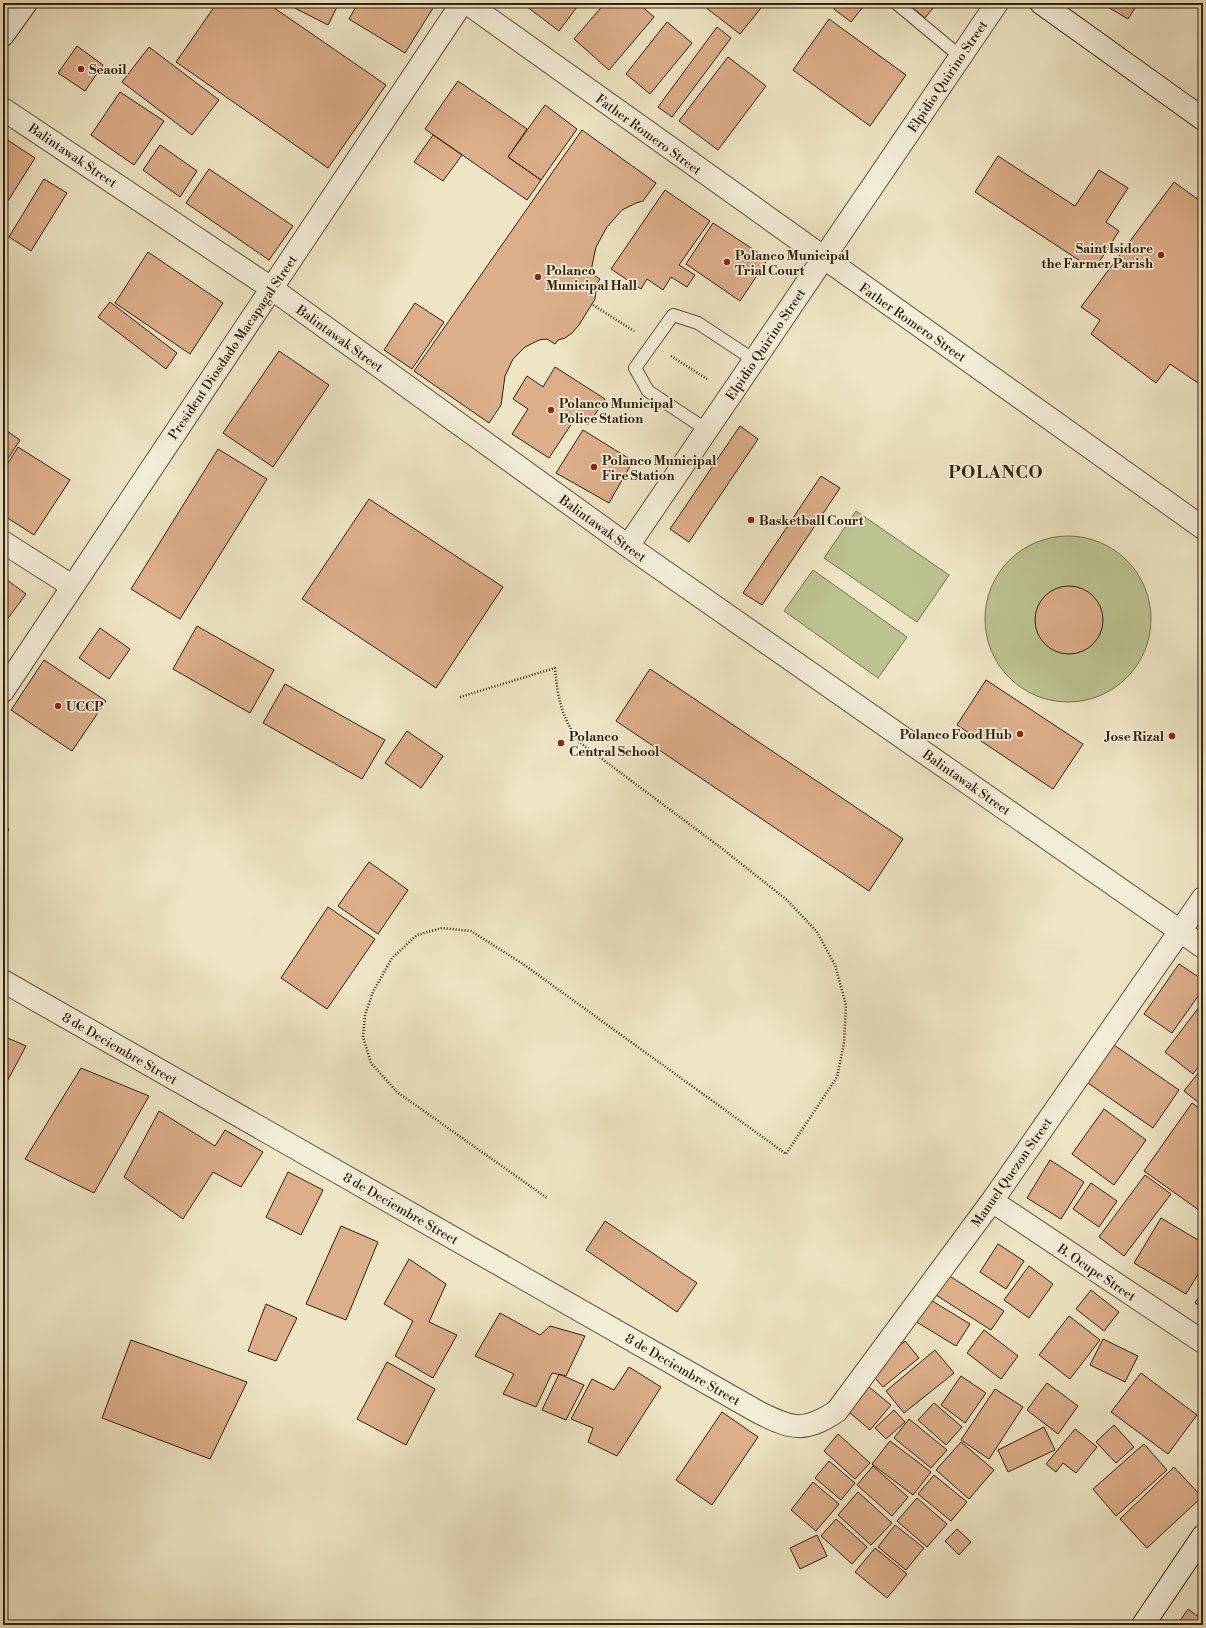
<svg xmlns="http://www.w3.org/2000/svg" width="1206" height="1628" font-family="'Libre Bodoni',serif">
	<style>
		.green { fill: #bcc391; stroke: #76724f }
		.building { fill: #dcae8a; stroke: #30210d }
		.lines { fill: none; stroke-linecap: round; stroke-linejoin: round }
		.lane-casing { stroke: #60523b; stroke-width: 14 }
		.street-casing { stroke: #60523b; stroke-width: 24 }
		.secondary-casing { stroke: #30210d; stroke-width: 24 }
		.path { stroke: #30210d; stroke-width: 2.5; stroke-dasharray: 1 2; stroke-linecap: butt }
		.lane { stroke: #f4eed9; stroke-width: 12 }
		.street { stroke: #f4eed9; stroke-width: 22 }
		.secondary { stroke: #f4eed9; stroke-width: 22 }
		.poi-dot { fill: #8f2418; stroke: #f4eed9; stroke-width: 1.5 }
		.labels { text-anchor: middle; stroke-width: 3.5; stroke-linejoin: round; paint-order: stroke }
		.poi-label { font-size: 13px; font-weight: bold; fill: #30210d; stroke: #f4eed9; text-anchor: start }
		.street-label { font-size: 13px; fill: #30210d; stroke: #f4eed9 }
		.district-label { font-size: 17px; font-weight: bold; letter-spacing: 1px; fill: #30210d; stroke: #f4eed9 }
	</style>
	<rect width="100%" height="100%" fill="#eee5c4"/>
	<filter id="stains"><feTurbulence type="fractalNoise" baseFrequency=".005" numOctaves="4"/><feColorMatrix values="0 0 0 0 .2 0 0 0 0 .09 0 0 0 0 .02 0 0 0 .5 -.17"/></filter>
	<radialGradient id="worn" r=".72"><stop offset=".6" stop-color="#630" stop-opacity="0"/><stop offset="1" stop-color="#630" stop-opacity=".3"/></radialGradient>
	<path class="green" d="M856,511L949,575L917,622L824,558Z
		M985 619a83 83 0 1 1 166 0a83 83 0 1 1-166 0Z
		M813,570L907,637L878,678L784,611Z"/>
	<path class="building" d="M217,3H267L386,85L328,168L176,62Z
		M285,3H339L328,25Z
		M358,3H425L433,8L405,53L349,19Z
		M522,3H580L559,31Z
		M605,3H638L654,17L609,70L574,39Z
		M700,3H765L740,34Z
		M839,3H866L851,22L834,9Z
		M907,3H937L925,18Z
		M1101,3H1138L1128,19Z
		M829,19L906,75L870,126L793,70Z
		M667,22L692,43L650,94L626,74Z
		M717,27L731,38L672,117L658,107Z
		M77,46L103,65L85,91L58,73Z
		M149,47L219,100L192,135L122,82Z
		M728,57L766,86L718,150L679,121Z
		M458,81L527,129L508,157L541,180L527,200L425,129Z
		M120,92L164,121L134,165L91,135Z
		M545,105L577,129L541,180L508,157Z
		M582,130L656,183L643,201L636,203L622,210L607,227L596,247L592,266V274L600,279L597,284L595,299L579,325L572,333L565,338L558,340L555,344L547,339L539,340L525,347L513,359L505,376L501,405L489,423L414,371Z
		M433,135L462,155L443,181L414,162Z
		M3,137L35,158L6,204L3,202Z
		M160,145L197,171L180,197L143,170Z
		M998,156L1075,206L1099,170L1128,188L1106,222L1119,231L1094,270L975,192Z
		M209,169L293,226L269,260L186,203Z
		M44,179L67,193L31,251L9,237Z
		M1174,182L1203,203V381L1201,385L1170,364L1156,383L1091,334L1100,320L1081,307Z
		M665,190L710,221L679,265L695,275L687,287L671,277L663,290L647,279L641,289L611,269Z
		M713,223L768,259L740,301L686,264Z
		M148,252L223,303L190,354L115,303Z
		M110,302L177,353L166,369L98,317Z
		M415,303L444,322L412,369L384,350Z
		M279,351L329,385L273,467L223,433Z
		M555,367L605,399L588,425L576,417L549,458L512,434L528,409L513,399L527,376L543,387Z
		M740,426L758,439L689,542L670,529Z
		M4,429L20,440L3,466V431Z
		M583,430L633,461L609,503L556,473Z
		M18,447L70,480L34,535L3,515V471Z
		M218,449L267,479L180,619L131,589Z
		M821,476L840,488L762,605L743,593Z
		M369,499L503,587L436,688L302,599Z
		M3,577L26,594L3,625Z
		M1035 620a34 34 0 1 1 68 0a34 34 0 1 1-68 0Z
		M197,626L274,670L250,713L173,669Z
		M100,628L130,649L109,679L79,658Z
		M44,660L106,701L72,751L11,710Z
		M650,669L903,839L869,891L616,721Z
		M986,680L1083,744L1053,789L957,725Z
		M285,684L385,740L362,779L263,723Z
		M407,731L443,756L421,788L385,763Z
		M3,826L9,829L3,840Z
		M369,862L408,890L378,934L338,906Z
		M328,907L375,939L327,1009L281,978Z
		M1203,922V941L1194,935Z
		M1179,964L1203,980V989L1172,1033L1144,1014Z
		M1203,1002V1061L1193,1074L1165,1052Z
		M3,1036L26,1046L3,1089Z
		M1114,1045L1179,1090L1153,1128L1088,1083Z
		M1203,1067V1106L1184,1091Z
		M81,1068L149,1096L94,1193L25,1159Z
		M1192,1103L1203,1111V1213L1144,1171Z
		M1104,1109L1146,1140L1114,1185L1072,1154Z
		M159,1111L215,1146L225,1130L263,1152L241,1187L213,1172L183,1219L124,1177Z
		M1050,1160L1084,1182L1061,1219L1027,1198Z
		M288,1172L323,1190L301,1235L266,1217Z
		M1145,1175L1171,1194L1124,1256L1099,1237Z
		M1091,1183L1117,1201L1099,1227L1073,1209Z
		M1161,1218L1203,1243V1266L1186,1294L1134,1263Z
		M605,1221L697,1283L677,1312L586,1250Z
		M341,1226L378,1242L346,1320L306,1304Z
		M998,1244L1024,1261L1006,1289L980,1272Z
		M409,1259L446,1284L429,1322L457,1335L433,1378L395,1356L413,1321L384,1304Z
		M1029,1266L1053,1284L1029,1318L1004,1300Z
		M948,1275L1004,1311L991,1330L936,1295Z
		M1091,1290L1119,1312L1104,1331L1076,1309Z
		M1203,1290V1308L1195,1303Z
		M929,1299L970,1324L956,1346L915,1321Z
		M266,1304L297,1318L276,1361L248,1351Z
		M500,1313L540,1335L550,1326L585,1336L566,1376L552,1373L536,1407L503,1394L514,1374L475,1356Z
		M1069,1316L1100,1340L1070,1379L1039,1355Z
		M984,1330L1018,1356L1001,1379L967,1353Z
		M1103,1339L1138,1356L1125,1382L1090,1365Z
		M131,1340L247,1382L210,1459L102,1418Z
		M905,1341L919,1358L883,1387L869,1371Z
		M935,1350L954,1373L904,1413L886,1391Z
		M387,1362L435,1389L406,1445L357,1419Z
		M629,1367L661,1387L617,1456L588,1442L593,1428L571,1419L592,1379L614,1390Z
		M1141,1373L1197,1415L1168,1454L1111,1412Z
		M559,1374L584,1385L566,1420L542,1410Z
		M961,1376L986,1393L965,1423L941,1405Z
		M1047,1383L1078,1406L1058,1434L1027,1410Z
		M869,1387L891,1405L870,1430L849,1412Z
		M995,1389L1023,1407L989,1459L961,1440Z
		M934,1403L962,1427L946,1445L918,1420Z
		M894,1410L905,1422L886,1439L875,1428Z
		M722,1412L758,1437L712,1505L676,1480Z
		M909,1419L947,1450L931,1468L894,1438Z
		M1114,1425L1134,1447L1116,1463L1096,1442Z
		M1044,1427L1055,1450L1008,1472L998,1450Z
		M1075,1429L1097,1447L1076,1473L1063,1463L1056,1472L1046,1464Z
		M838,1434L870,1463L855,1479L824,1451Z
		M890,1441L931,1472L913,1495L872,1464Z
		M961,1442L994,1470L969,1499L936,1470Z
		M1144,1444L1167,1470L1116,1516L1093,1489Z
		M829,1461L855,1483L841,1500L815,1478Z
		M873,1466L908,1497L892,1516L857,1485Z
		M1174,1467L1202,1497L1147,1548L1120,1519Z
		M934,1475L967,1502L951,1521L918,1494Z
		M813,1482L839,1504L816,1531L791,1510Z
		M858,1492L892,1523L871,1545L838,1515Z
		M917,1498L947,1524L927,1547L897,1521Z
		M836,1519L867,1547L852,1564L821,1536Z
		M895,1525L924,1548L906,1570L878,1547Z
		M957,1529L971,1542L959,1555L945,1541Z
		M817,1535L827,1556L800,1569L790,1548Z
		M875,1548L907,1574L887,1598L855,1572Z
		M1188,1609L1203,1620V1625H1177Z"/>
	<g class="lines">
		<g class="lane-casing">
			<path id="lane" d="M896,3L961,57
				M707,430L648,391L635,368L673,315L698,323L754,360"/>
		</g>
		<g class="street-casing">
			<path id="street" d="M467,3L1203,528
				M3,109L271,288L628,546L1203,947
				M3,542L72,586
				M628,546L997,3
				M3,691L462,3
				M3,981L758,1412C792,1429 804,1433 837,1411L992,1201L1203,898
				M992,1201L1203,1342"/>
		</g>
		<g class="secondary-casing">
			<path id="secondary" d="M1041,3L1203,119
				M3,35L26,3
				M1143,1625L1203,1536"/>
		</g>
		<path class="path" d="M593,305L634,331
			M671,356L707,379
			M460,697L555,668C558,700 561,714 578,741L720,847L787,900L817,932L835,965L846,1005L844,1043L837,1077L786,1154L523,964L471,931L442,928L417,935L392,958L373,992L365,1015L363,1037L371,1063L397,1092L547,1198"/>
		<use href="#lane" class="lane"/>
		<use href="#street" class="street"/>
		<use href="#secondary" class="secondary"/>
	</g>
	<g class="poi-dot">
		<circle cx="81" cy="69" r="4"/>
		<circle cx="1161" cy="255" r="4"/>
		<circle cx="727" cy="262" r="4"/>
		<circle cx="538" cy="277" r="4"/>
		<circle cx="551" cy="410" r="4"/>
		<circle cx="594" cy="467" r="4"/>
		<circle cx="751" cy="520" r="4"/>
		<circle cx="58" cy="706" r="4"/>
		<circle cx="1020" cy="734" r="4"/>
		<circle cx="1172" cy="736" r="4"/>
		<circle cx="561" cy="743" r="4"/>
	</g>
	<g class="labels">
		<g class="poi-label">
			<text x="89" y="74">Seaoil</text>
			<text x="1153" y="253" text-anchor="end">Saint Isidore<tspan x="1153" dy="15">the Farmer Parish</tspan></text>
			<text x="735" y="260">Polanco Municipal<tspan x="735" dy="15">Trial Court</tspan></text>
			<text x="546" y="275">Polanco<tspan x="546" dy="15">Municipal Hall</tspan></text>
			<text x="559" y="408">Polanco Municipal<tspan x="559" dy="15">Police Station</tspan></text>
			<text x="602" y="465">Polanco Municipal<tspan x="602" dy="15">Fire Station</tspan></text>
			<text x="759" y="525">Basketball Court</text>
			<text x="66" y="711">UCCP</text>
			<text x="1012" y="739" text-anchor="end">Polanco Food Hub</text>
			<text x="569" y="741">Polanco<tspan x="569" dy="15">Central School</tspan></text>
			<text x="1164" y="741" text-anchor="end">Jose Rizal</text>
		</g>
		<g class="street-label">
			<text transform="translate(947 76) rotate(-56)" y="5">Elpidio Quirino Street</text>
			<text transform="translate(649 134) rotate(36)" y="5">Father Romero Street</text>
			<text transform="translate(73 155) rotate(34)" y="5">Balintawak Street</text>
			<text transform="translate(913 322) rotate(35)" y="5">Father Romero Street</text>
			<text transform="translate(340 338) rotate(36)" y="5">Balintawak Street</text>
			<text transform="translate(765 344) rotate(-56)" y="5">Elpidio Quirino Street</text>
			<text transform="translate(232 347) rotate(-56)" y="5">President Diosdado Macapagal Street</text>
			<text transform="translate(603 528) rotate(36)" y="5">Balintawak Street</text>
			<text transform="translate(967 782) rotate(35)" y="5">Balintawak Street</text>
			<text transform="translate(120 1048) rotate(30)" y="5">8 de Deciembre Street</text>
			<text transform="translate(1011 1172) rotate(-55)" y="5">Manuel Quezon Street</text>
			<text transform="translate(401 1208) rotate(30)" y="5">8 de Deciembre Street</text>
			<text transform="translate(1097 1272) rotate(34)" y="5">B. Ocupe Street</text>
			<text transform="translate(683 1369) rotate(30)" y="5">8 de Deciembre Street</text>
		</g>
		<g class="district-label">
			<text x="996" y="478">POLANCO</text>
		</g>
	</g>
	<rect width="1206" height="1628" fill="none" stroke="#eee5c4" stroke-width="16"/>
	<rect x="4" y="4" width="1198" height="1620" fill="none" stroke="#30210d" stroke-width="2"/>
	<rect x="8" y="8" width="1190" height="1612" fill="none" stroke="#30210d"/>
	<rect width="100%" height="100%" filter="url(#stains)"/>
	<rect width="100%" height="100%" fill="url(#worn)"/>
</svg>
